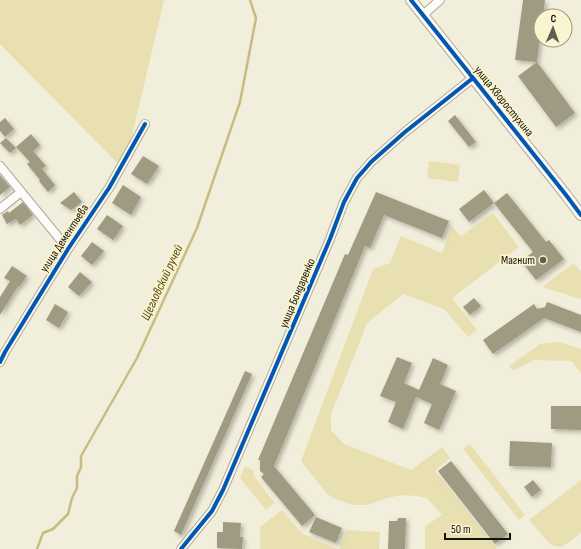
<svg xmlns="http://www.w3.org/2000/svg" width="581" height="549" font-family="'Sofia Sans Condensed',sans-serif">
	<style>
		.green { fill: #e9e0b2 }
		.lines { fill: none; stroke-linecap: round; stroke-linejoin: round }
		.stream { stroke: #c8bc80; stroke-width: 2.5 }
		.building { fill: #9f9b82; filter: url(#shadow) }
		.minor-casing { stroke: #aeab9c; stroke-width: 10 }
		.tertiary-casing { stroke: #aeab9c; stroke-width: 12 }
		.minor { stroke: #fdfcfa; stroke-width: 8 }
		.tertiary { stroke: #fdfcfa; stroke-width: 10 }
		.cycleway-casing { stroke: #fbf4d1; stroke-width: 6 }
		.cycleway { stroke: #0057b8; stroke-width: 4 }
		.poi-dot { fill: #615e51; stroke: #fbf4d1; stroke-width: 1.5 }
		.labels { text-anchor: middle; stroke-width: 3.5; stroke-linejoin: round; paint-order: stroke }
		.street-label { font-size: 12px; fill: #141106; stroke: #fbf4d1 }
		.poi-label { font-size: 12px; fill: #141106; stroke: #fbf4d1; text-anchor: end }
		.water-label { font-size: 13px; font-style: italic; fill: #594d11; stroke: #fbf4d1 }
	</style>
	<defs>
		<filter id="shadow"><feDropShadow dx="2.5" dy="2.5" stdDeviation="2" flood-color="#0004"/></filter>
	</defs>
	<rect width="100%" height="100%" fill="#f1eedb"/>
	<path class="green" d="M0,0H164L124,170L0,44Z
		M429,161L460,165L458,182L427,178Z
		M493,213L519,247L452,298L477,330L468,337L444,309L403,294L367,323L357,349L331,414V430L344,444L411,470L442,447L450,458L435,471L497,549H425V526L442,515L427,498L416,496L401,495L384,499L368,505H353L336,499L327,494L301,461L373,269L390,263L401,236L442,253L452,226L461,236Z
		M574,263L581,272V299L542,287Z
		M559,342L581,349V373L571,361L534,360L513,371L509,366L540,344Z
		M470,444L525,515L519,520L463,449Z
		M245,466L253,470L254,476L275,503L266,510L240,478Z
		M581,480V533L565,545L561,547L554,546L549,543L529,520Z
		M282,510L303,534L338,549H260V527Z
		M347,530L380,532L379,549H339Z"/>
	<g class="lines">
		<path class="stream" d="M37,549L43,533L53,529L68,514L72,498L77,488V476L81,467V456L137,358L197,228L240,102L256,18L250,0"/>
	</g>
	<path class="building" d="M523,0H545L543,16H541V28L537,62L515,60Z
		M537,62L575,113L556,127L518,76Z
		M455,115L476,142L469,147L448,121Z
		M5,118L14,129L5,137L0,131V122Z
		M31,134L40,145L33,151L46,166L42,169L55,185L48,192L39,181L40,180L27,164L30,162L16,147Z
		M6,138L16,148L10,153L0,143Z
		M143,156L159,166L147,184L131,174Z
		M0,175L10,187L0,195Z
		M123,185L141,197L131,215L112,203Z
		M484,190L494,203L469,222L459,209Z
		M74,192L82,202L71,210L60,203Z
		M376,192L449,221L442,238L384,215L370,248L365,246L274,466L315,515L302,526L261,477L264,474L260,471V460H258L345,254L348,255Z
		M507,193L546,242L549,240L564,259L536,280L521,261L533,252L494,203Z
		M23,202L33,215L20,225L16,219L7,224L2,215L8,211L9,213Z
		M107,215L123,226L113,240L97,229Z
		M92,242L104,251L92,265L81,256Z
		M12,266L27,276L19,287L18,286L0,315V297L10,281L4,278Z
		M80,272L92,282L79,296L68,287Z
		M474,298L481,306L470,315L463,307Z
		M547,302L581,315V332L544,318L493,354L483,340L534,304L537,309L545,307Z
		M55,304L68,312L59,328L46,320Z
		M397,357L412,363L404,383L419,390L433,358L448,365L440,384L456,391L439,430L424,423L432,404L416,397L403,429L388,422L396,402L380,396Z
		M245,371L252,374L181,535L174,531Z
		M551,406H581V430L551,429Z
		M510,441L552,443L551,467L509,466Z
		M451,461L508,534L495,544L438,471Z
		M533,480L541,490L532,497L524,487Z
		M316,517L342,528L336,543L309,532Z
		M398,518H406L405,549H388L389,521H397Z
		M223,522L241,523L240,537H243L242,549L217,548V532H223Z"/>
	<g class="lines">
		<g class="minor-casing">
			<path id="minor" d="M423,15L440,0
				M0,166L68,249
				M0,209L21,192
				M0,362L5,352L68,249L109,188L145,124
				M181,549L212,511L223,490L330,239L344,202L357,178L365,169L371,162L405,132L473,78"/>
		</g>
		<g class="tertiary-casing">
			<path id="tertiary" d="M411,0L566,195L581,215"/>
		</g>
		<use href="#minor" class="minor"/>
		<use href="#tertiary" class="tertiary"/>
		<g class="cycleway-casing">
			<path id="cycleway" d="M411,0L566,195L581,215
				M0,362L5,352L68,249L109,188L145,124
				M181,549L212,511L223,490L330,239L344,202L357,178L365,169L371,162L405,132L473,78"/>
		</g>
		<use href="#cycleway" class="cycleway"/>
	</g>
	<circle class="poi-dot" cx="543" cy="260" r="4"/>
	<g class="labels">
		<g class="street-label">
			<text transform="translate(504 101) rotate(51)" y="4">улица Хворостухина</text>
			<text transform="translate(64 238) rotate(-57)" y="4">улица Дементьева</text>
			<text transform="translate(297 293) rotate(-67)" y="4">улица Бондаренко</text>
		</g>
		<g class="poi-label">
			<text x="535" y="264">Магнит</text>
		</g>
		<g class="water-label">
			<text transform="translate(161 282) rotate(-65)" y="5">Щегловский ручей</text>
		</g>
	</g>
	<g transform="translate(553 28) rotate(2)"><circle r="19" fill="#fbf4d1" stroke="#9f9980"/>
	<path d="M0-3L7 15L0 10L-7 15Z" fill="#615e51"/>
	<text y="-6" font-size="11" font-weight="bold" text-anchor="middle" fill="#141106">С</text>
	</g>
	<path d="M445 533v6h65v-6" fill="none" stroke="#141106" stroke-width="2"/>
	<text x="451" y="533" font-size="12" fill="#141106" stroke="#fbf4d1" stroke-width="3" paint-order="stroke">50 m</text>
</svg>
